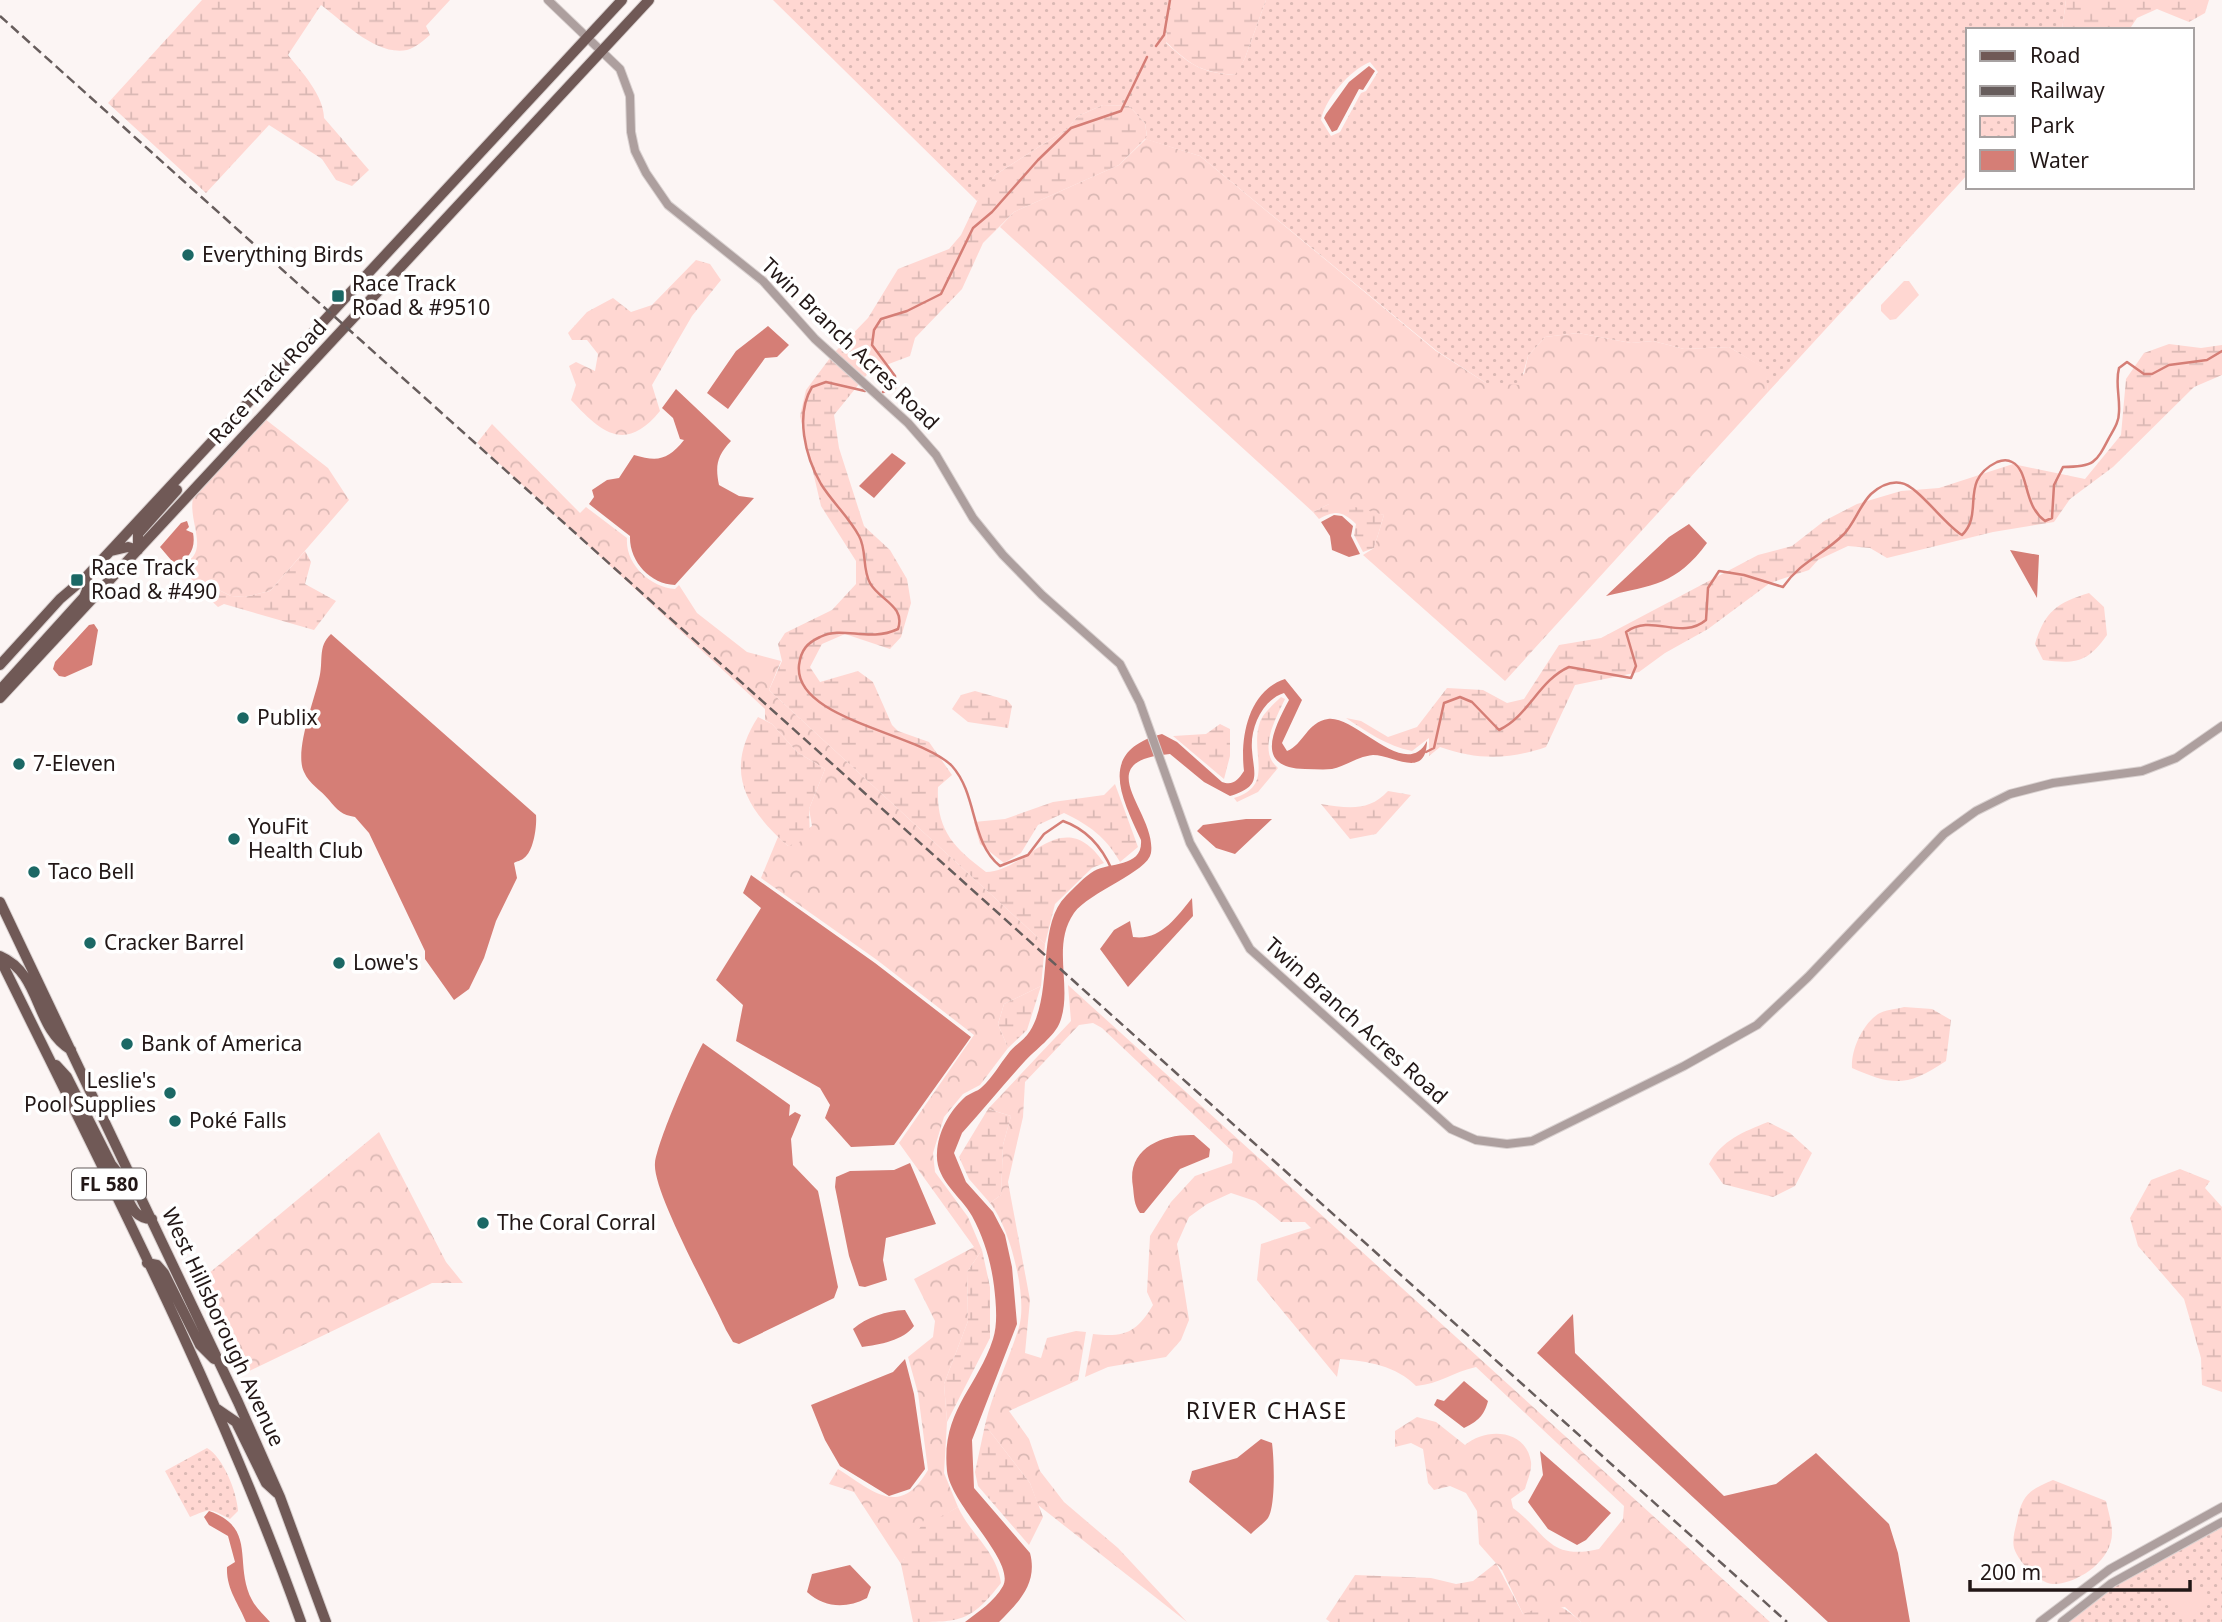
<svg xmlns="http://www.w3.org/2000/svg" width="2222" height="1622" font-family="'Noto Sans',sans-serif">
	<style>
		.forest { fill: url(#forest-crowns) }
		.wetland { fill: url(#wetland-marsh) }
		.park { fill: url(#park-dots); fill-rule: evenodd }
		.pitch { fill: #ffd7d2 }
		.water { fill: #d57e76 }
		.lines { fill: none; stroke-linecap: round; stroke-linejoin: round }
		.stream { stroke: #d57e76; stroke-width: 2.5 }
		.minor-casing { stroke: #d9d1d0; stroke-width: 10 }
		.major-casing { stroke: #d9d1d0; stroke-width: 12 }
		.minor { stroke: #ad9f9e; stroke-width: 8 }
		.major { stroke: #705956; stroke-width: 10 }
		.rail { stroke: #675d5c; stroke-width: 2.5; stroke-dasharray: 10 5; stroke-linecap: butt }
		.poi-dot { fill: #1b6865; stroke: #fff; stroke-width: 2.5 }
		.labels { text-anchor: middle; stroke-width: 7; stroke-linejoin: round; paint-order: stroke }
		.shield { fill: #fff; stroke: #645d5c; stroke-width: 2 }
		.shield-label { font-size: 19px; font-weight: bold; fill: #221716 }
		.poi-label { font-size: 21px; fill: #221716; stroke: #fff; text-anchor: start }
		.street-label { font-size: 21px; fill: #221716; stroke: #fff }
		.neighbourhood-label { font-size: 23px; letter-spacing: 2px; fill: #221716; stroke: #fff }
	</style>
	<defs>
		<pattern id="forest-crowns" width="20" height="18" patternUnits="userSpaceOnUse" patternTransform="scale(1.75)"><rect width="20" height="18" fill="#ffd7d2"/><path d="M2 6a3 3 0 1 1 6 0M12 15a3 3 0 1 1 6 0" fill="none" stroke="#dab8b4"/></pattern>
		<pattern id="wetland-marsh" width="20" height="14" patternUnits="userSpaceOnUse" patternTransform="scale(1.75)"><rect width="20" height="14" fill="#ffd7d2"/><path d="M1 5h8M5 5V1M11 12h8M15 12V8" fill="none" stroke="#dab8b4"/></pattern>
		<pattern id="park-dots" width="8" height="8" patternUnits="userSpaceOnUse" patternTransform="scale(1.75)"><rect width="8" height="8" fill="#ffd7d2"/><path d="M2 2h.1M6 6h.1" fill="none" stroke="#dab8b4" stroke-width="1.8" stroke-linecap="round"/></pattern>
	</defs>
	<rect width="100%" height="100%" fill="#fcf5f4"/>
	<path class="forest" d="M1146,139L1200,156L1436,351L1486,383L1524,374L1528,356L1545,337L1578,333L1631,343L1653,341L1684,349L1729,347L1766,369L1768,392L1505,681L1363,555L1374,548L1384,515L1329,504L1313,512L1000,227L1014,212L1119,165Z
		M696,260L710,264L721,280L692,316L652,385L660,411C625,454 601,432 571,400L576,385L569,366L576,362L595,371L598,354L587,340H572L568,333L587,312L613,298L631,312L652,305Z
		M265,419L328,468L349,500L270,591L245,597L231,596L205,583L198,588L192,583L188,561C209,548 186,517 194,495C200,483 252,433 265,419Z
		M492,424L580,513L586,507L627,538C625,564 650,587 675,589L679,585L697,613L747,652L781,661L769,690L1045,944L1041,986L1004,1004L998,1024L1008,1048L980,1085L963,1094L944,1117L933,1153L935,1172L968,1217L982,1250L967,1272L968,1321L944,1384L947,1422L944,1473L958,1507C933,1521 915,1540 901,1564L854,1492L829,1484L838,1469C874,1492 900,1518 928,1470L918,1393L908,1357L933,1337L935,1321L914,1279L974,1247L899,1143L974,1035L877,960L761,878L778,837L788,846L812,826L809,809L825,769L797,752L772,724L765,720V709L477,443Z
		M1068,985L1770,1622H1581L1565,1607L1523,1614L1502,1570L1479,1544L1477,1511L1466,1493L1450,1486L1434,1490L1428,1483L1423,1449L1411,1443L1395,1447V1431L1417,1417L1436,1422L1465,1445C1486,1427 1526,1429 1531,1462C1532,1471 1527,1481 1525,1489L1511,1499L1513,1508C1547,1533 1548,1561 1599,1549L1623,1519L1624,1506L1476,1367C1453,1372 1439,1384 1416,1386C1397,1366 1367,1361 1340,1359L1337,1377L1257,1280L1261,1244L1311,1228L1305,1222H1281L1255,1201L1231,1193L1207,1204L1189,1217L1177,1244L1189,1320L1181,1340L1166,1357L1108,1367L1085,1377L1093,1334C1125,1338 1137,1332 1153,1305L1147,1292L1150,1236L1171,1202L1195,1176L1232,1163L1233,1152L1102,1028L1093,1023L1079,1025L1025,1082L1023,1117L1008,1182L1030,1300L1025,1353L1041,1358L1047,1338L1076,1331L1086,1332L1078,1380L1009,1411L1029,1439L1040,1471L1064,1502L1118,1548L1187,1622L1038,1505L1030,1483L985,1425C993,1391 1009,1360 1019,1327C1028,1298 1010,1227 990,1203L1001,1195L1003,1145L1011,1116L988,1109L1071,1021Z
		M379,1132L446,1262L463,1283H432L245,1373L202,1279Z"/>
	<path class="wetland" d="M202,0H450L426,26L430,35C424,40 415,48 407,50C376,56 344,22 321,5L288,55C302,72 324,96 324,118L369,170L352,186L336,180L322,159L269,125L206,193L108,103Z
		M1169,0H1266L1245,58L1236,75C1200,72 1192,66 1166,42Z
		M2066,0H2209L2205,13L2189,22L2157,9L2137,18L2129,30H2062Z
		M1103,105L1129,106L1145,123L1147,137L1119,165L1014,212L983,243L962,289L915,338L910,356L870,371L865,377L835,352L868,318L898,269L949,249L961,235L980,195L995,175L1067,129L1078,116Z
		M2169,344L2201,348L2222,345V375L2194,387L2113,467L2070,499L2054,522L1993,532L1887,558L1870,548L1848,546L1818,560L1809,570L1770,583L1708,629L1665,653L1639,672L1575,685L1546,747C1509,760 1477,760 1440,747L1429,756V738L1412,751C1387,746 1367,732 1346,718L1361,721L1388,737L1417,727L1447,688L1483,690L1507,703L1524,699L1559,645L1601,638L1758,555L1792,546L1824,521L1857,504L1901,491L1939,488L2013,464L2085,479L2121,435L2126,379L2144,353Z
		M830,358L859,384L834,415L839,448L864,526L890,550L907,579L911,603L901,637L890,649L845,634L822,644L810,667L820,682L858,671L873,682L892,725L898,731L929,742L952,775L938,787C936,830 953,847 986,872C1028,871 1062,801 1104,863L1092,868L1055,904L1045,944L769,690L782,661L778,644L785,633L832,610L856,584V561L821,506L800,416L806,390Z
		M1329,504H1344L1384,515L1374,548L1363,552L1354,535L1356,524C1342,511 1336,510 1319,519L1313,512Z
		M305,551L311,562L305,584L336,601L314,630L224,604L218,607L198,588L205,583L231,596L245,597L270,591Z
		M2089,593L2104,607L2107,635C2087,663 2076,664 2043,660L2035,644C2045,611 2057,603 2089,593Z
		M975,691L1007,700L1012,706L1008,728L968,722L952,709L961,695Z
		M1281,697L1285,699C1276,718 1257,751 1278,768L1258,792L1237,802L1234,798C1276,785 1249,753 1260,722C1263,713 1274,704 1281,697Z
		M758,717L772,724L797,752L825,769L809,809L810,838L788,846C744,807 724,770 758,717Z
		M1220,724L1230,729V756L1224,779L1173,736L1206,734Z
		M1115,784L1138,847L1120,862C1106,837 1089,825 1064,813L1038,825L1021,853L1004,863L980,844L974,822L1005,819L1053,802L1104,795Z
		M1388,791L1411,795L1376,834L1350,839L1321,804C1347,808 1369,812 1388,791Z
		M1041,986L1027,1030L1008,1048L998,1024L1004,1004Z
		M1904,1007L1932,1009L1951,1020L1946,1061C1907,1087 1893,1086 1852,1068C1851,1050 1862,1025 1878,1014C1884,1010 1897,1009 1904,1007Z
		M988,1109L1011,1116L1003,1145L1001,1195L990,1203L969,1179L959,1157Z
		M1768,1122L1790,1133L1812,1153L1795,1186L1773,1197L1723,1184L1709,1164C1722,1140 1743,1132 1768,1122Z
		M2180,1169L2210,1181L2205,1188L2222,1207V1392L2202,1385L2201,1358L2184,1299L2138,1246L2130,1218L2151,1180Z
		M982,1250L990,1287V1338L947,1422L944,1384L968,1321L967,1272Z
		M985,1425L1030,1483L1043,1517L1029,1545L978,1486L975,1472Z
		M2053,1480L2106,1501C2108,1511 2112,1522 2112,1533C2112,1559 2082,1581 2057,1584C2041,1586 2018,1562 2014,1548C2012,1539 2015,1530 2017,1521C2022,1495 2029,1490 2053,1480Z
		M958,1507C970,1534 997,1551 1001,1583C971,1622 960,1622 913,1622L901,1564L925,1518L940,1517Z
		M1496,1563L1523,1614C1552,1603 1557,1600 1581,1622H1330L1326,1619L1355,1575L1431,1578L1456,1584L1473,1581Z"/>
	<path class="park" d="M773,0H1169L1166,43C1192,66 1200,72 1235,75L1245,58L1266,0H2066L2062,30H1968V174L1768,392L1765,369L1729,347L1684,349L1653,341L1631,343L1578,333L1545,337L1528,356L1520,385L1486,383L1437,351L1200,156L1145,139L1147,136L1145,123L1129,106L1103,105L1078,116L1067,129L995,175L977,201ZM1370,62L1378,72L1366,91L1361,93L1340,132L1331,136L1321,120C1325,99 1350,70 1370,62Z
		M207,1448C223,1457 237,1492 238,1511L230,1519C208,1508 212,1508 190,1517L165,1471Z
		M2222,1525V1622H2067L2116,1585Z"/>
	<path class="pitch" d="M1904,281H1909L1919,295L1896,319L1890,320L1881,311V305Z
		M2182,1573L2209,1599L2188,1622L2160,1598Z"/>
	<path class="water" d="M1369,66L1375,71L1363,90L1359,89L1337,130L1332,132L1324,118L1326,114L1349,82Z
		M768,326L789,345L777,357L765,358L728,409L707,393L736,351Z
		M676,389L731,441C717,456 715,465 719,485L739,496L754,498L675,585C650,584 629,561 630,536L589,504L594,497L592,490L607,480L619,478L634,455C658,462 668,460 684,440L680,439L673,418L662,408Z
		M892,453L906,463L874,498L859,486Z
		M1334,515L1342,516L1353,526L1351,536L1360,554L1349,557L1332,550L1330,536L1321,522Z
		M187,521L189,527L186,530L193,533C196,549 189,557 177,567L160,547L181,523Z
		M1689,524L1707,543C1676,585 1653,585 1606,596L1669,537Z
		M2010,550L2039,555L2037,598Z
		M89,625L94,624L98,630L92,665L65,677L59,676L53,669L55,662Z
		M331,634L536,815C537,825 534,851 524,858C521,861 517,861 514,863L517,878L496,921L484,958L469,989L454,1000L425,959V951L369,833L355,817C342,815 337,810 329,800C321,790 309,784 304,772C294,752 314,701 319,679C324,661 317,647 331,634Z
		M1285,679L1302,700L1282,743L1287,751C1303,745 1307,722 1328,719C1356,715 1406,782 1427,741C1426,780 1394,755 1373,755C1359,756 1346,766 1332,769C1323,770 1314,769 1305,769C1254,768 1273,730 1289,700L1284,693C1262,700 1250,728 1252,750C1254,776 1262,786 1230,796L1204,782L1170,754C1086,761 1157,812 1151,853C1148,872 1089,892 1074,913C1051,946 1073,987 1060,1022C1055,1036 1035,1050 1025,1061C1003,1085 983,1110 962,1133L954,1153L966,1182L993,1212L1005,1235L1012,1267L1017,1324L972,1440L974,1488L1030,1553C1038,1583 1019,1602 999,1622H965C979,1611 994,1602 1003,1586C1016,1561 951,1506 947,1471C941,1410 977,1389 993,1339C998,1324 996,1303 994,1286C991,1262 984,1238 972,1216C960,1195 935,1180 937,1153C938,1132 949,1112 964,1098C969,1093 977,1092 982,1087C992,1078 1000,1064 1008,1054C1014,1045 1024,1041 1030,1031C1054,992 1036,926 1066,896C1074,888 1085,876 1094,871C1110,862 1143,868 1141,840C1121,797 1097,751 1162,734L1177,742L1222,782C1233,786 1238,780 1244,771C1240,738 1248,691 1285,679Z
		M1246,819H1272L1235,854L1216,848L1197,831L1203,825Z
		M751,875L875,963L971,1037L894,1145L851,1147L825,1118L830,1105L820,1088L736,1041L743,1005L716,980L761,908L743,893Z
		M1192,898L1193,916L1128,987L1100,949L1114,930L1130,921L1133,937C1160,941 1176,918 1192,898Z
		M703,1043L790,1105L789,1116L795,1112L801,1115L791,1139L793,1165L818,1191L838,1287L834,1298L739,1344L733,1342L726,1330C712,1298 652,1191 655,1163C658,1140 691,1065 703,1043Z
		M1194,1135L1210,1149L1209,1157L1180,1169L1144,1213H1140C1134,1205 1134,1196 1133,1187C1126,1149 1161,1134 1194,1135Z
		M910,1163L936,1224L886,1238L883,1260L887,1280L865,1287L859,1286L849,1256L835,1187L836,1177L850,1171L894,1170Z
		M905,1310L914,1326C904,1340 879,1345 862,1347L853,1329C867,1317 886,1311 905,1310Z
		M1573,1314L1575,1353L1724,1496L1776,1484L1816,1453L1889,1524L1898,1553L1910,1622H1828L1537,1353Z
		M905,1359L914,1394L925,1469L910,1489L889,1496L840,1466L825,1440L811,1405L893,1372Z
		M1464,1381L1488,1401C1484,1416 1478,1421 1464,1428L1434,1405L1437,1399L1444,1401Z
		M1261,1439L1272,1443C1274,1457 1276,1506 1268,1518C1264,1523 1256,1529 1251,1534L1189,1482L1192,1471L1237,1458Z
		M1540,1451L1611,1513L1586,1540L1577,1545L1548,1529L1528,1502L1543,1475Z
		M209,1511C258,1528 233,1564 252,1600C256,1608 264,1615 270,1622H246C239,1604 226,1589 227,1567L235,1562L228,1536L209,1525L204,1517Z
		M850,1565L871,1587L867,1598C846,1609 825,1608 807,1592L812,1574Z"/>
	<g class="lines">
		<path class="stream" d="M1156,46L1164,35L1170,0
			M865,391L826,382L812,387C795,415 805,456 821,484C832,502 849,517 859,536C867,550 862,569 870,583C879,600 906,606 898,629C868,643 843,625 820,637C807,643 801,650 799,665C793,720 920,733 952,766C978,795 970,842 1000,866L1028,855L1044,834L1063,821C1086,829 1102,847 1112,870
			M883,392L895,388V376L872,345L874,330L881,319L907,311L941,294L973,228L992,212L1038,160L1071,128L1121,111L1147,57
			M1426,752L1434,748L1444,703L1460,697L1472,702L1499,730C1528,717 1539,680 1569,667L1631,678L1636,666L1626,632C1652,613 1681,641 1706,620L1708,588L1719,571L1744,575L1783,587C1802,560 1822,556 1844,534C1855,522 1860,505 1871,494C1879,487 1890,481 1901,483C1917,485 1944,524 1962,535C1985,513 1958,481 1997,462C2002,460 2007,459 2012,462C2030,471 2022,504 2045,521L2052,518L2054,485L2063,467C2094,467 2096,463 2109,438C2114,429 2119,422 2119,412C2120,396 2115,383 2119,368L2127,362L2144,374H2152L2169,365L2207,360L2222,351"/>
		<g class="minor-casing">
			<path id="minor" d="M548,0L620,69L630,96L631,132L635,151L646,173L668,205L763,281L815,339L908,423L936,455L973,518L1003,555L1042,595L1120,664L1140,703L1190,843L1250,949L1451,1129L1476,1140L1507,1144L1532,1141L1684,1066L1757,1025L1808,977L1944,834L1976,811L2010,794L2053,783L2142,771L2176,758L2222,726
				M2040,1622L2110,1569L2222,1507
				M2062,1622L2112,1583L2222,1522"/>
		</g>
		<g class="major-casing">
			<path id="major" d="M111,551L128,547L138,550V534L177,490
				M0,665L60,599L87,576L622,0
				M0,690L84,597L87,590V576
				M0,698L649,0
				M0,902L238,1402L280,1497L326,1622
				M0,956C42,974 34,1028 71,1050
				M0,959C107,1177 220,1394 301,1622
				M56,1065L67,1077L111,1164L119,1174L131,1177
				M105,1172C109,1176 115,1179 119,1183C131,1198 129,1218 152,1219
				M147,1263L157,1265L164,1273L200,1345L214,1359
				M217,1409L236,1422L266,1483L277,1493"/>
		</g>
		<use href="#minor" class="minor"/>
		<use href="#major" class="major"/>
		<path class="rail" d="M0,16L1787,1622"/>
	</g>
	<g class="poi-dot">
		<circle cx="188" cy="255" r="7"/>
		<rect x="331" y="289" width="14" height="14" rx="3.5"/>
		<rect x="70" y="573" width="14" height="14" rx="3.5"/>
		<circle cx="243" cy="718" r="7"/>
		<circle cx="19" cy="764" r="7"/>
		<circle cx="234" cy="839" r="7"/>
		<circle cx="34" cy="872" r="7"/>
		<circle cx="90" cy="943" r="7"/>
		<circle cx="339" cy="963" r="7"/>
		<circle cx="127" cy="1044" r="7"/>
		<circle cx="170" cy="1093" r="7"/>
		<circle cx="175" cy="1121" r="7"/>
		<circle cx="483" cy="1223" r="7"/>
	</g>
	<g class="labels">
		<rect class="shield" x="72" y="1168.5" width="74" height="31" rx="5"/>
		<g class="shield-label">
			<text x="109" y="1191">FL 580</text>
		</g>
		<g class="poi-label">
			<text x="202" y="262">Everything Birds</text>
			<text x="352" y="291">Race Track<tspan x="352" dy="24">Road &amp; #9510</tspan></text>
			<text x="91" y="575">Race Track<tspan x="91" dy="24">Road &amp; #490</tspan></text>
			<text x="257" y="725">Publix</text>
			<text x="33" y="771">7-Eleven</text>
			<text x="248" y="834">YouFit<tspan x="248" dy="24">Health Club</tspan></text>
			<text x="48" y="879">Taco Bell</text>
			<text x="104" y="950">Cracker Barrel</text>
			<text x="353" y="970">Lowe's</text>
			<text x="141" y="1051">Bank of America</text>
			<text x="156" y="1088" text-anchor="end">Leslie's<tspan x="156" dy="24">Pool Supplies</tspan></text>
			<text x="189" y="1128">Poké Falls</text>
			<text x="497" y="1230">The Coral Corral</text>
		</g>
		<g class="street-label">
			<text transform="translate(850 344) rotate(44)" y="7">Twin Branch Acres Road</text>
			<text transform="translate(268 382) rotate(-47)" y="7">Race Track Road</text>
			<text transform="translate(1356 1021) rotate(42)" y="7">Twin Branch Acres Road</text>
			<text transform="translate(223 1327) rotate(65)" y="7">West Hillsborough Avenue</text>
		</g>
		<g class="neighbourhood-label">
			<text x="1267" y="1419">RIVER CHASE</text>
		</g>
	</g>
	<rect x="1966" y="28" width="228" height="161" fill="#ffffff" stroke="#a7a2a2" stroke-width="2"/>
	<rect x="1980" y="51" width="35" height="10" fill="#705956" stroke="#a7a2a2" stroke-width="2"/>
	<text x="2030" y="63" font-size="21" fill="#221716">Road</text>
	<rect x="1980" y="86" width="35" height="10" fill="#675d5c" stroke="#a7a2a2" stroke-width="2"/>
	<text x="2030" y="98" font-size="21" fill="#221716">Railway</text>
	<rect x="1980" y="116" width="35" height="21" fill="url(#park-dots)" stroke="#a7a2a2" stroke-width="2"/>
	<text x="2030" y="133" font-size="21" fill="#221716">Park</text>
	<rect x="1980" y="150" width="35" height="21" fill="#d57e76" stroke="#a7a2a2" stroke-width="2"/>
	<text x="2030" y="168" font-size="21" fill="#221716">Water</text>
	<path d="M1970 1580v10h220v-10" fill="none" stroke="#221716" stroke-width="3.5"/>
	<text x="1980" y="1580" font-size="21" fill="#221716" stroke="#ffffff" stroke-width="5" paint-order="stroke">200 m</text>
</svg>
